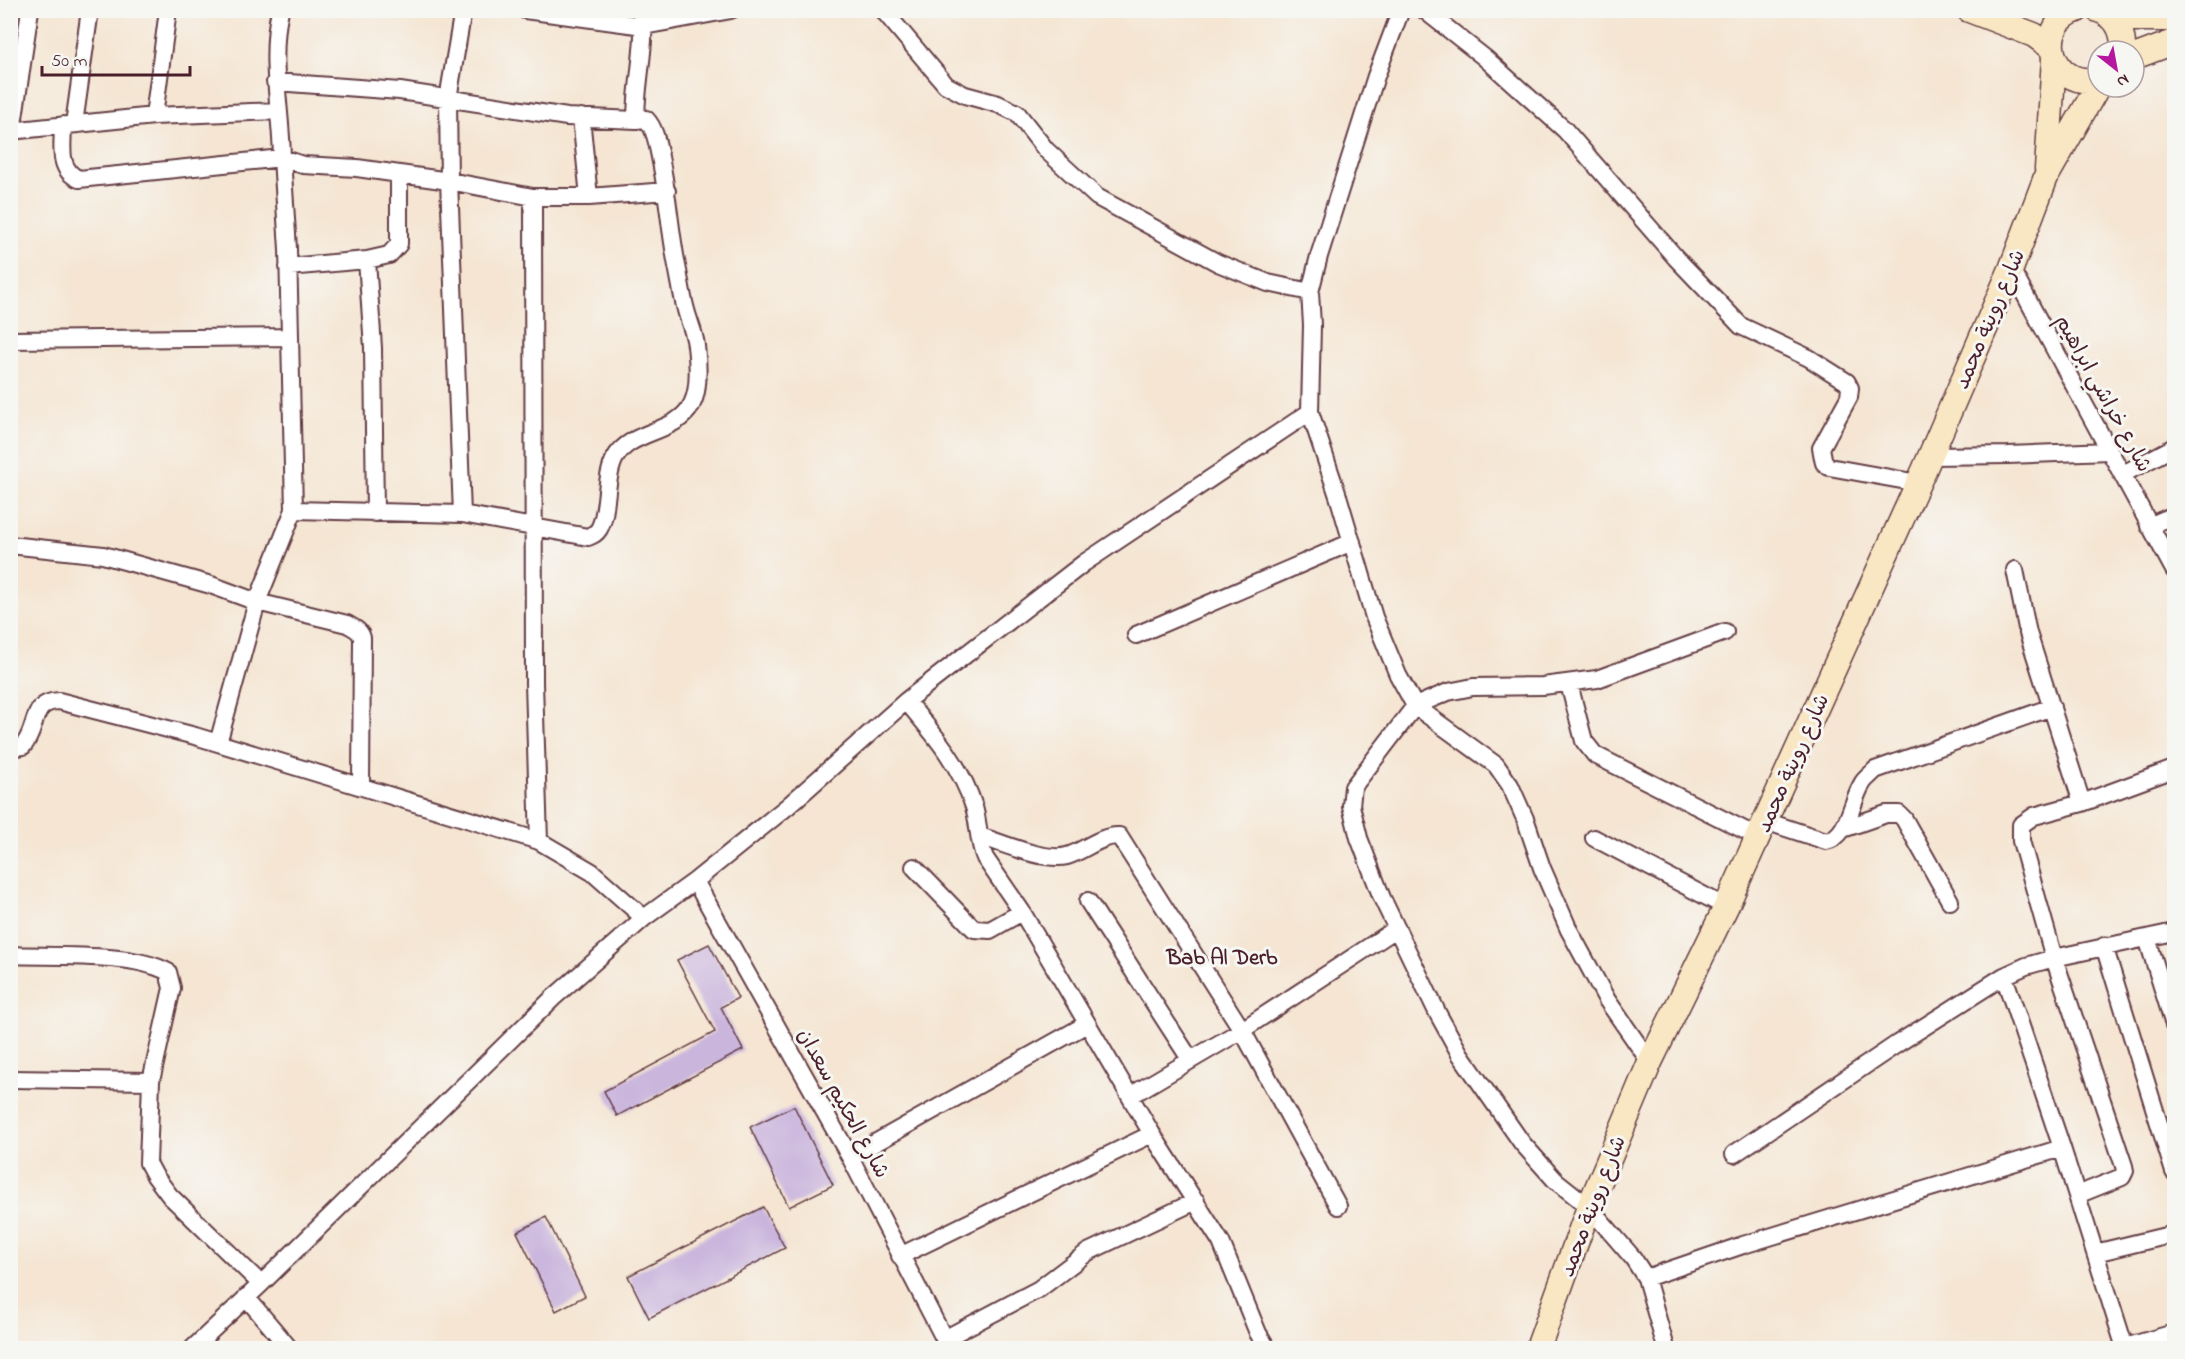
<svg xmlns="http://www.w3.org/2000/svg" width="2185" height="1359" font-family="'Indie Flower','Playpen Sans Arabic',sans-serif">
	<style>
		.building { fill: #cab5dd }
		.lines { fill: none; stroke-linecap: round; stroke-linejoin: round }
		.street-casing { stroke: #643d44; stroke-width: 20 }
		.secondary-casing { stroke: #643d44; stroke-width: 27 }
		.street { stroke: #fff; stroke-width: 16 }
		.secondary { stroke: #f9e7c3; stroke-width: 24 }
		.labels { text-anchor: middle; stroke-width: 6; stroke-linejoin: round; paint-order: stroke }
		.street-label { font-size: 21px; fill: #4a1f2b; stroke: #f6f6f2 }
		.neighbourhood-label { font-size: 22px; font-weight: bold; fill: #4a1f2b; stroke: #f6f6f2 }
	</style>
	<rect width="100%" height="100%" fill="#f6f6f2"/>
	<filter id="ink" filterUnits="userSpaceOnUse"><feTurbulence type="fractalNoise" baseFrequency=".0167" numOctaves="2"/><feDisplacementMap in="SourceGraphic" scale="12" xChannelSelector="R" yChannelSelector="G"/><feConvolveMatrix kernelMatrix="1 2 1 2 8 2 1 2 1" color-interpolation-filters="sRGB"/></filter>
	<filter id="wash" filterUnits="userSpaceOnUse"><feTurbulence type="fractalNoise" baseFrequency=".008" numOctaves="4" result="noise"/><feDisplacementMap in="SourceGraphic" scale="24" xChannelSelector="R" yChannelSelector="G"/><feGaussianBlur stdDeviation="1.35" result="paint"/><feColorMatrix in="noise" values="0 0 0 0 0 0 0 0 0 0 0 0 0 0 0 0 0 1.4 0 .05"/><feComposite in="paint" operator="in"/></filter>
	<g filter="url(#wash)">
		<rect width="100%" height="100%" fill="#f5e5d2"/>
		<g id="blocks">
			<path class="building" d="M709,944L738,998L721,1007L743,1050L617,1116L604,1091L715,1032L677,960Z
				M794,1106L833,1185L789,1207L750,1127Z
				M763,1207L785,1248L649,1318L628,1276Z
				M546,1217L585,1296L556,1311L517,1232Z"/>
		</g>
	</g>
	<g filter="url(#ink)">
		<use href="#blocks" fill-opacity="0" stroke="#643d44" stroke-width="1.5"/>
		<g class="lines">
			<g class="street-casing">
				<path id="street" d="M280,10C269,60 281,108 282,158L303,165L357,168L449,181L533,197H589L667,191
					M525,10L644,26L731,10
					M883,10L946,85L965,95L998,104L1017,113L1046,150L1097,197L1218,263L1268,283L1310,292
					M1401,10L1376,76L1319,256L1310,292L1312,325L1310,412L1339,499L1374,617L1398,675L1415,706L1496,765L1510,785L1526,821L1542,868L1569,930L1607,1000L1650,1062
					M1424,10L1485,58L1565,130L1676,258L1741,326L1809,358L1847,382L1850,388L1849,397L1821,448L1824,463L1829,467L1918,483
					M275,82L400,91L567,117L636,120C636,83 646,47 643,10
					M154,116L168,10
					M581,117L589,197
					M74,124L90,10
					M63,125C63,145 57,170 79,179L282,158L288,249L294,510L257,602L218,743
					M10,131L154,116L278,111
					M12,131L30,10
					M533,197L534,683L539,841
					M288,267L367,260
					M2011,269L2174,570
					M10,340L290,337
					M1930,456L2008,455L2109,451
					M2123,474L2174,447
					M294,510L462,514L588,537C593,535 596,534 599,529C609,512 604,478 615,458C631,429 677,434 692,404C700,388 698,363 696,346C695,334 689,322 686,310C682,296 680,280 677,266C670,231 668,196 661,162C658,148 656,129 646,119L636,120
					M375,513L373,348L367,260L389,255L399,244V174
					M462,514L449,181L448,99L463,10
					M2149,526L2174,515
					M10,545L103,555L211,585L257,602L347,624C354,628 360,630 362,638L361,787
					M2015,570L2028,633L2082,803
					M1136,635L1352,542
					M1569,684L1584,741L1595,755L1758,837
					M906,701C934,734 961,765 974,807C979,824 978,842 985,858L1022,912
					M10,748L23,746C39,728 29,702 59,701L195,736L539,841L592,872L644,918
					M1765,821L1826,841C1849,837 1851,801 1862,784C1865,778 1871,775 1875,770L2052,707
					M1843,829L1886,814H1899L1904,819L1950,901
					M980,836C1002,843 1045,862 1067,856C1084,851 1101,835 1119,836L1242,1030L1338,1206
					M1594,838L1726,907
					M914,867L974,929L990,930L1022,912L1152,1134L1221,1242L1258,1333L1267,1348
					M695,881L850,1157L949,1348
					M1088,901L1190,1059
					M2147,938L2174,1025
					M2104,946L2174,1172
					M10,955C53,957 132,952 168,972L172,988L151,1081L148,1163L155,1176L170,1196L261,1284
					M2004,976L2062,1148L2125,1348
					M10,1079L151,1081
					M1130,1096L1242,1030L1396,929
					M1734,1154L1897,1044L2004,976L2026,966L2054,958L2174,932
					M850,1157L1087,1024
					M2077,1195L2122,1177L2125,1171L2124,1166L2054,958L2021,841V825L2034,816L2082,803L2174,769
					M2095,1253L2174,1234
					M900,1256L1152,1134
					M1646,1278L1743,1245L2062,1148
					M246,1297L289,1348
					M944,1339L1039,1289L1088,1252L1196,1201
					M2125,1347L2174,1333
					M193,1348L261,1284L553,998L644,918L695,881L788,806L906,701L1084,563L1310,412
					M1666,1348L1646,1278L1633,1258L1589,1207L1555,1180L1522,1143L1460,1054L1438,1014L1382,898L1359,838L1351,806L1353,787L1415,706L1448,692L1473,687L1543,686L1597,679L1725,632"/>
			</g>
			<g class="secondary-casing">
				<path id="secondary" d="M1969,10L2034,35L2052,48
					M2077,10C2033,25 2051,90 2098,79
					M2098,10C2117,16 2124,33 2123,51
					M2114,19H2174
					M2134,57L2174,42
					M2047,169L2054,58
					M1538,1348L1589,1207L1650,1062L1726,907L1925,468L2011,269L2046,177L2098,86"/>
			</g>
			<use href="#street" class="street"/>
			<use href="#secondary" class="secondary"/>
		</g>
	</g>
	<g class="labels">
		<g class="street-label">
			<text transform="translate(1989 319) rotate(-67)" y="7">شارع روينة محمد</text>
			<text transform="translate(2104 393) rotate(61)" y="7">شارع خراشي ابراهيم</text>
			<text transform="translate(1792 763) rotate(-66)" y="7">شارع روينة محمد</text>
			<text transform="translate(844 1103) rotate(61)" y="7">شارع الحكيم سعدان</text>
			<text transform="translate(1592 1206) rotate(-69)" y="7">شارع روينة محمد</text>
		</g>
		<g class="neighbourhood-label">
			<text x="1222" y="964">Bab Al Derb</text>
		</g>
	</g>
	<rect width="2185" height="1359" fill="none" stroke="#f6f6f2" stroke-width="36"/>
	<g transform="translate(2116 69) rotate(149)"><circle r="28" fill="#f6f6f2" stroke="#b1a0a2" stroke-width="1.5"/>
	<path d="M0-4.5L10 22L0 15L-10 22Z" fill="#b5179e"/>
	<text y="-9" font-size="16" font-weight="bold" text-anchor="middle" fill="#4a1f2b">N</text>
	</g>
	<path d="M42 66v9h148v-9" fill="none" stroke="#4a1f2b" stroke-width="3"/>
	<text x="51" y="66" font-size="18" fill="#4a1f2b" stroke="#f6f6f2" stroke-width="4.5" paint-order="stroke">50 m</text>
</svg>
